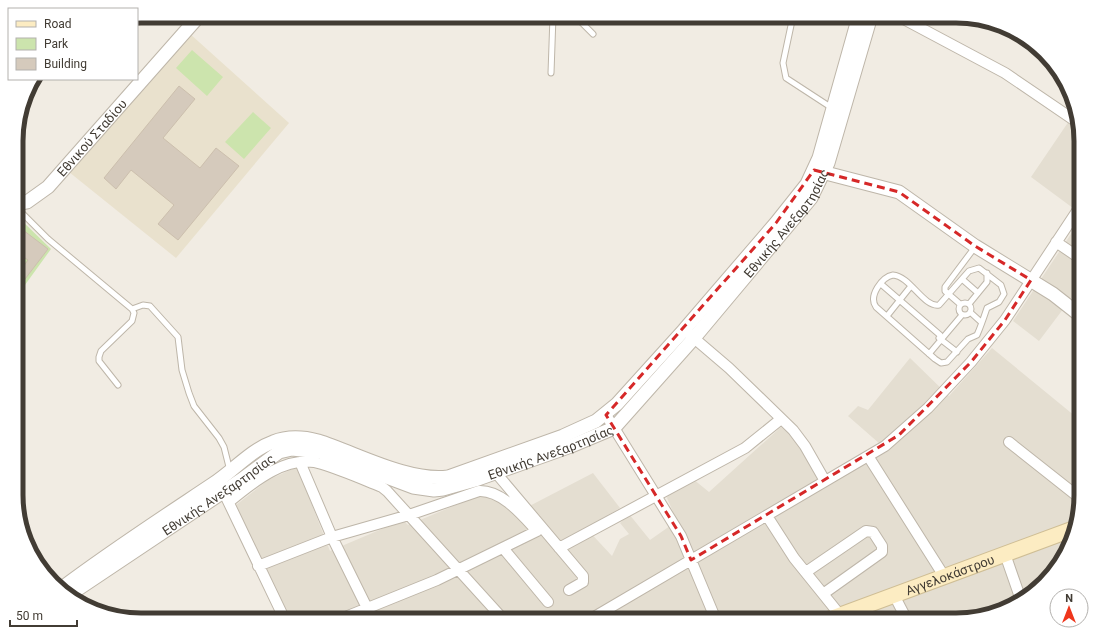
<svg xmlns="http://www.w3.org/2000/svg" width="1097" height="636" font-family="Roboto,sans-serif">
	<style>
		.residential { fill: #e4ded1 }
		.education { fill: #e9e1cd }
		.green { fill: #cce4ad }
		.building { fill: #d5cabc; stroke: #ccbfad }
		.lines { fill: none; stroke-linecap: round; stroke-linejoin: round }
		.service-casing { stroke: #beb6a9; stroke-width: 7 }
		.minor-casing { stroke: #beb6a9; stroke-width: 12 }
		.tertiary-casing { stroke: #beb6a9; stroke-width: 15 }
		.secondary-casing { stroke: #cfbe95; stroke-width: 17 }
		.service { stroke: #fff; stroke-width: 5 }
		.minor { stroke: #fff; stroke-width: 10 }
		.tertiary { stroke: #fff; stroke-width: 13 }
		.secondary { stroke: #fcecc2; stroke-width: 15 }
		.marked { fill: none; stroke: #d62828; stroke-width: 3; stroke-dasharray: 8 5; stroke-linejoin: round }
		.labels { text-anchor: middle; stroke-width: 3.5; stroke-linejoin: round; paint-order: stroke }
		.street-label { font-size: 13px; fill: #423c34; stroke: #fff }
		.rim { fill: none; stroke: #423c34; stroke-width: 5 }
	</style>
	<rect width="100%" height="100%" fill="#f1ece3"/>
	<path class="residential" d="M1069,121L1079,128L1081,133V214L1031,177Z
		M1081,219V303L1073,296L1039,341L1013,321Z
		M992,348L1081,421V503L1064,558L1019,603L964,620H290L236,505L268,480L297,467L330,551L403,520L408,525L487,492L516,513L593,473L620,508L586,528L612,556L620,539L629,534L620,523L629,514L650,540L677,521L667,498L669,492L693,479L709,492L781,427L796,439L824,487L888,451L848,416L858,406L868,410L910,358L949,396Z"/>
	<path class="education" d="M189,33L289,123L176,258L69,172Z"/>
	<path class="green" d="M192,50L223,77L207,96L176,68Z
		M253,112L271,128L244,159L225,142Z
		M17,216L51,249L17,296Z"/>
	<path class="building" d="M179,86L195,99L163,138L200,168L216,148L239,166L178,240L158,224L174,205L131,170L116,189L104,178Z
		M19,227L48,249L22,283L17,279V275L28,260L22,256L25,253L17,247V230Z"/>
	<g class="lines">
		<g class="service-casing">
			<path id="service" d="M575,16L593,34
				M793,16L783,63L786,78L832,108
				M551,73L553,16
				M17,208L48,239L132,309L134,313L132,321L101,351L99,357V361L118,385
				M979,268L1001,285L1004,294L999,302L987,308C984,317 981,326 977,335L968,339L947,362L941,363L935,359L876,307C868,296 882,277 893,275C910,276 924,308 939,305L969,271Z
				M962,279L978,293
				M881,284L940,335L941,339
				M959 309a6 6 0 1 1 12 0a6 6 0 1 1-12 0Z
				M960,304L945,291V287L975,247
				M969,304L987,282V273
				M132,309L143,305L150,306L178,337L182,370L189,393L194,406L219,438L224,447L230,471
				M970,312L981,322
				M887,316L911,286
				M939,338L957,352
				M929,354L962,315"/>
		</g>
		<g class="minor-casing">
			<path id="minor" d="M898,16L1005,73L1077,122
				M1056,242L1081,259
				M688,333L729,368L793,430L805,446L825,481
				M606,415L681,536L716,620
				M1009,442L1081,499
				M868,456L944,576
				M300,462L332,537L373,620
				M491,467L583,576V582L569,590
				M226,497L285,620
				M229,502C253,482 288,453 322,464C342,470 362,479 382,487L387,491L504,620
				M767,516L794,558L840,615
				M503,548L548,602
				M559,548L745,448L781,419
				M1005,554L1021,600
				M258,566L332,537L409,515L479,491C502,490 523,516 537,531L437,580L338,620
				M806,572L866,531L873,532L882,546V552L823,594
				M894,595L907,620
				M855,609L859,620
				M589,620L885,446L928,408L971,362L1005,320L1081,205"/>
		</g>
		<g class="tertiary-casing">
			<g id="tertiary">
				<path d="M818,171L899,192L975,246L1053,294L1081,316"/>
				<path id="s1" d="M17,204L27,202L48,187L199,16"/>
				<path d="M62,588C111,551 162,518 213,484C233,471 251,450 273,442C288,436 303,437 318,441C356,453 408,482 448,477L563,436L596,421L617,404L684,330L776,223L807,184L819,158L859,16"/>
				<path id="s2" d="M69,595L241,480L279,452L292,449L320,452L413,487L434,490L443,489L475,480L571,446L614,428L694,338L811,198L828,163L871,16"/>
			</g>
		</g>
		<g class="secondary-casing">
			<g id="secondary">
				<path id="s3" d="M827,620L1073,529"/>
			</g>
		</g>
		<use href="#service" class="service"/>
		<use href="#minor" class="minor"/>
		<use href="#tertiary" class="tertiary"/>
		<use href="#secondary" class="secondary"/>
	</g>
	<path class="marked" d="M814,170L899,192L975,246L1031,280L1005,320L971,362L899,435L691,560L681,536L606,415L776,223Z"/>
	<g class="labels">
		<g class="street-label">
			<text dy="5" stroke="none"><textPath href="#s1" startOffset="102">Εθνικού Σταδίου</textPath></text>
			<text dy="5" stroke="none"><textPath href="#s2" startOffset="875">Εθνικής Ανεξαρτησίας</textPath></text>
			<text dy="5" stroke="none"><textPath href="#s2" startOffset="539">Εθνικής Ανεξαρτησίας</textPath></text>
			<text dy="5" stroke="none"><textPath href="#s2" startOffset="180">Εθνικής Ανεξαρτησίας</textPath></text>
			<text dy="5" stroke="none"><textPath href="#s3" startOffset="131">Αγγελοκάστρου</textPath></text>
		</g>
	</g>
	<path d="M0 0H1097V636H0ZM141 23H956A118 118 0 0 1 1074 141V495A118 118 0 0 1 956 613H141A118 118 0 0 1 23 495V141A118 118 0 0 1 141 23Z" fill="#fff" fill-rule="evenodd"/>
	<path class="rim" d="M141 23H956A118 118 0 0 1 1074 141V495A118 118 0 0 1 956 613H141A118 118 0 0 1 23 495V141A118 118 0 0 1 141 23Z"/>
	<rect x="8" y="8" width="130" height="72" fill="#ffffff" stroke="#b3b1ae"/>
	<rect x="16" y="21" width="20" height="6" fill="#fcecc2" stroke="#b3b1ae"/>
	<text x="44" y="28" font-size="12" fill="#423c34">Road</text>
	<rect x="16" y="38" width="20" height="12" fill="#cce4ad" stroke="#b3b1ae"/>
	<text x="44" y="48" font-size="12" fill="#423c34">Park</text>
	<rect x="16" y="58" width="20" height="12" fill="#d5cabc" stroke="#b3b1ae"/>
	<text x="44" y="68" font-size="12" fill="#423c34">Building</text>
	<g transform="translate(1069 608)"><circle r="19" fill="#ffffff" stroke="#b3b1ae"/>
	<path d="M0-3L7 15L0 10L-7 15Z" fill="#ef361c"/>
	<text y="-6" font-size="11" font-weight="bold" text-anchor="middle" fill="#423c34">N</text>
	</g>
	<path d="M10 620v6h67v-6" fill="none" stroke="#423c34" stroke-width="2"/>
	<text x="16" y="620" font-size="12" fill="#423c34" stroke="#ffffff" stroke-width="3" paint-order="stroke">50 m</text>
</svg>
